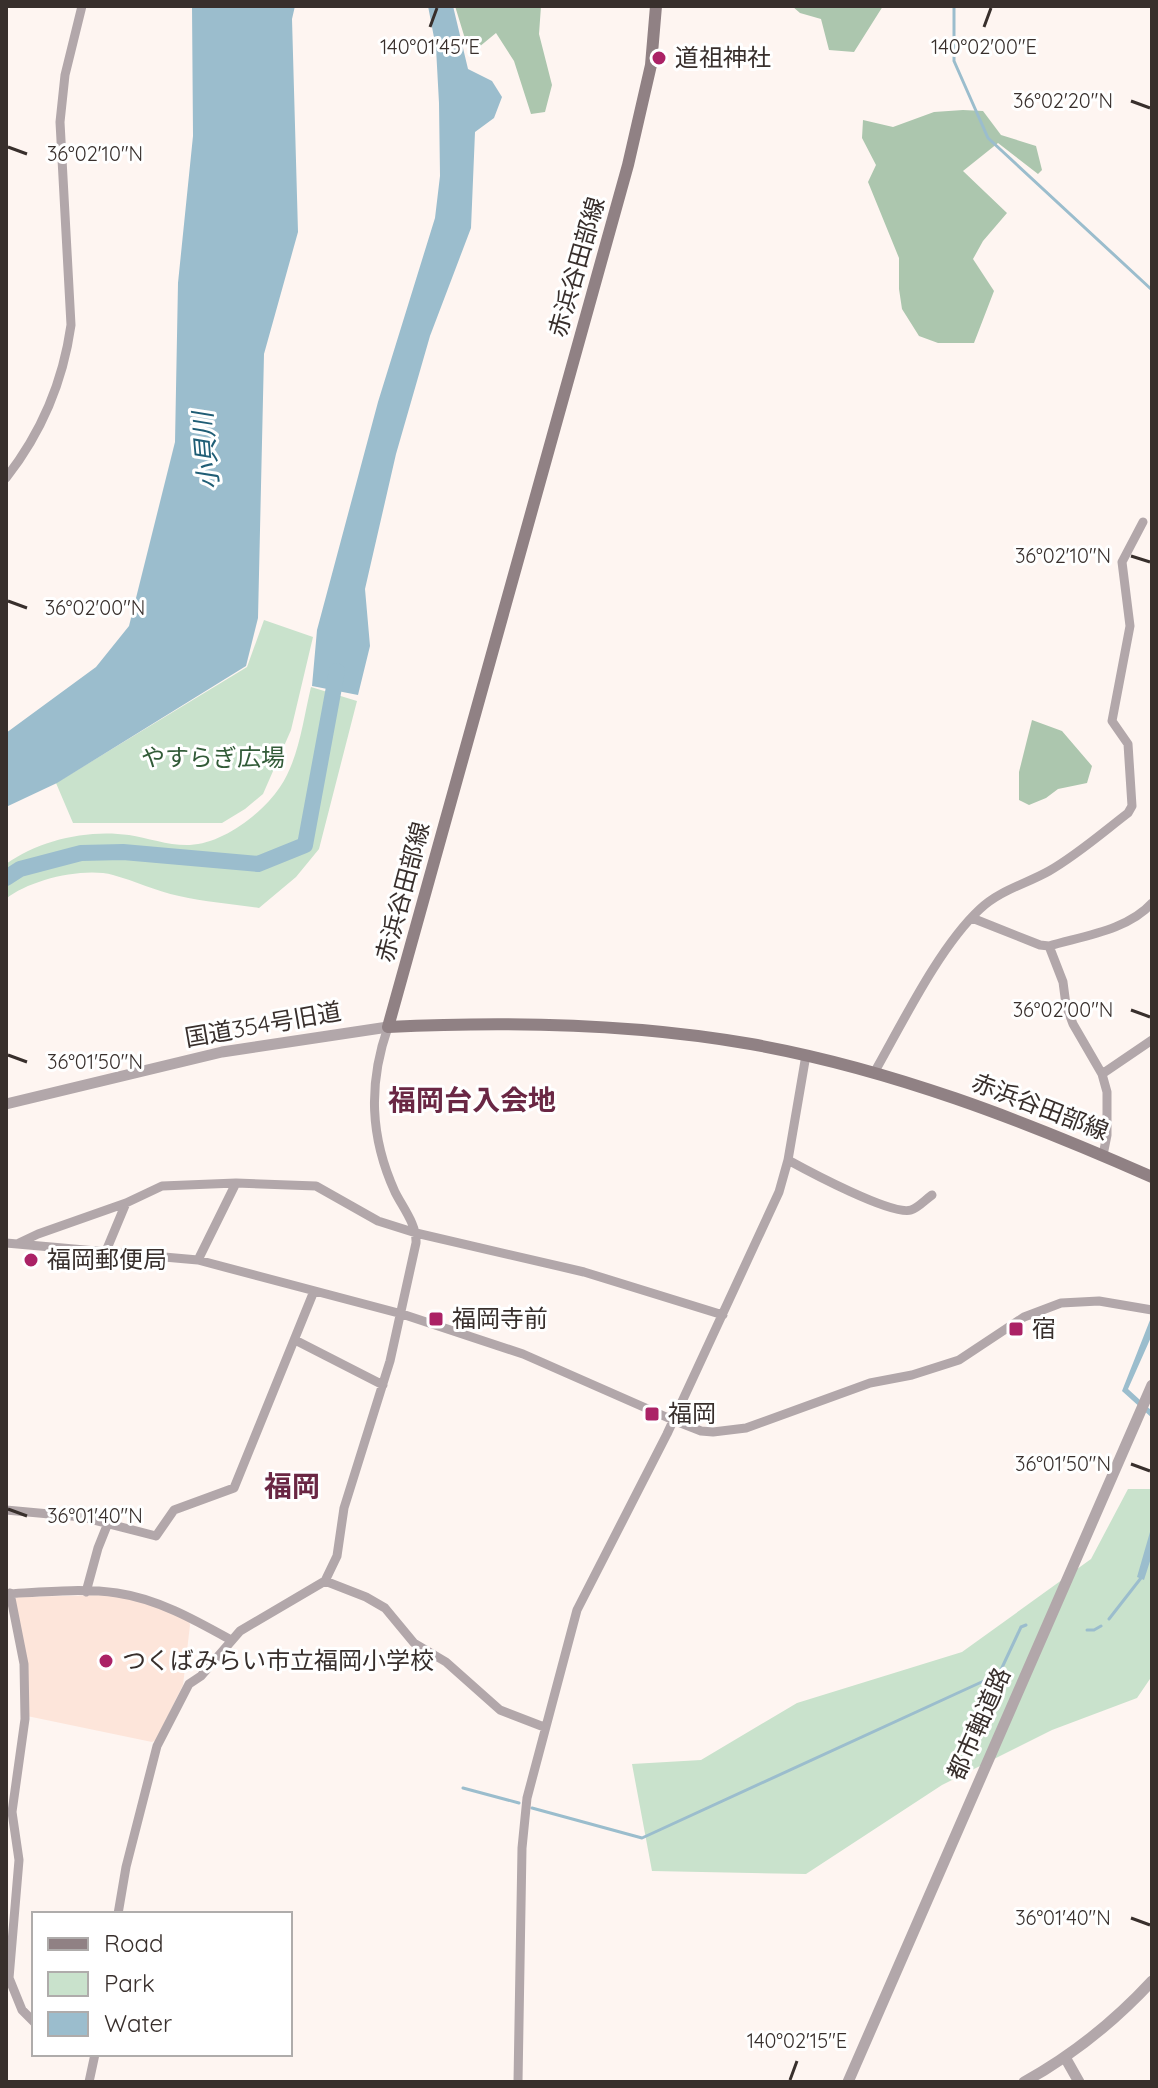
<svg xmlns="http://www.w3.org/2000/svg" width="1158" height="2088" font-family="Quicksand,'Noto Sans JP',sans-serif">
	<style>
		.built { fill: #fde5da }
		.green { fill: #c9e2cc }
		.forest { fill: #acc6ae }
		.water { fill: #9bbdcd }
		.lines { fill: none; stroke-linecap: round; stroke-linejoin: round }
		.stream { stroke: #9bbdcd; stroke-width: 3 }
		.river { stroke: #9bbdcd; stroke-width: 16 }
		.minor { stroke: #b2a7aa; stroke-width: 9 }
		.tertiary { stroke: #b2a7aa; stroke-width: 11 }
		.secondary { stroke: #908184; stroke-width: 12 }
		.ticks { fill: none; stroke: #382f2c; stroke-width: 3 }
		.poi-dot { fill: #ab2266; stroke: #fff; stroke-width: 3 }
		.labels { text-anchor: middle; stroke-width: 6; stroke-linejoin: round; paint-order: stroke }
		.poi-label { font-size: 24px; fill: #382f2c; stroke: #fff; text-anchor: start }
		.street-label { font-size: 24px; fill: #382f2c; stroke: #fff }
		.park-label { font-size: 24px; fill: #325b38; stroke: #fff }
		.water-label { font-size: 26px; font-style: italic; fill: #1f5d75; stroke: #fff }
		.quarter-label { font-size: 28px; font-weight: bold; fill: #6a2744; stroke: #fff }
		.ticks-label { font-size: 20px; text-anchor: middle; fill: #382f2c; stroke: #fff; stroke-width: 6; stroke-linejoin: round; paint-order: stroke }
	</style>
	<rect width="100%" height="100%" fill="#fef5f1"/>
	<path class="built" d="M107,1595L143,1601L189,1621L190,1625L183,1685L156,1740L152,1742L27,1716L14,1600L17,1597Z"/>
	<path class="green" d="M264,620L313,637L291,730L263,794L245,809L222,823H73L56,783L247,667Z
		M311,687L357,701L319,849L296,877L259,908C233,904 205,902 179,896C156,891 135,881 113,875C83,867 29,880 6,899V864C39,840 88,829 129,835C148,838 170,846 190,845C222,844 262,814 280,787C299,759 303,720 311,687Z
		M1128,1489H1152V1676L1137,1698L1052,1730L942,1785L806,1874L652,1871L632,1764L701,1760L797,1703L962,1652L1091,1559Z"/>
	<path class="forest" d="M455,6H541L539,34L552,85L545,112L531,114L514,61L496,33L479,47L466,42Z
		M792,6H883L854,52L829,50L821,19L800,13Z
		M963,110L983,111L1001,135L1036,146L1042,170L1038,174L998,143L963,171L1007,213L983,241L973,259L994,291L974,343H938L919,336L902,309L899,289V258L868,182L876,165L862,138L863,120L893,127L934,112Z
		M1032,720L1062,731L1092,766L1087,783L1058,789L1046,798L1029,805L1019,800V772Z"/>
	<path class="water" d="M192,6H295L292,19L298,232L264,354L258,618L246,666L57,783L6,807V733L96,667L129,626L175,442L178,283L193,136Z
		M428,6H453L468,69L492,81L502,97L494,118L475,132L471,228L430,336L396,454L365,589L370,646L358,695L312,686L317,630L378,402L435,218L440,176L439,103L436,48Z
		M1152,1315V1335L1128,1389L1152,1411V1418L1122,1391Z
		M1152,1525V1555L1144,1580L1137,1577Z"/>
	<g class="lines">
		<path class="stream" d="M954,6V61L988,138L1152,290
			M1109,1619L1141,1578
			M1087,1630H1094L1101,1626
			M463,1788L519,1803
			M532,1808L642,1838L999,1674L1021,1627L1026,1625"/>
		<path class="river" d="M6,878L20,869L81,853L123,852L258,864L305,845L337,671"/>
		<path class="minor" d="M6,478C42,432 63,382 71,325L60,122L65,75L82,6
			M972,918L1040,945L1049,946L1063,982L1066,1005L1073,1024L1102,1074L1107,1092V1135L1103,1155
			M1049,946C1083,936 1128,930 1152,903
			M874,1073C902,1024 939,947 980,909C1000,890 1026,884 1049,871C1077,855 1102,833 1128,813L1132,806L1128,744L1112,721L1130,626L1122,562L1143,522
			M1102,1074L1152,1040
			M788,1160C808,1171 892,1216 911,1210C918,1208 925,1200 932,1195
			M6,1243L198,1260L402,1314L523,1354L673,1420L701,1431L713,1432L746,1428L870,1383L912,1375L959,1360L1024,1317L1061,1303L1099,1301L1152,1310
			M19,1243L38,1234L126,1203L162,1186L236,1183L316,1186L378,1221L416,1233L584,1272L723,1315
			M106,1251L126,1203
			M198,1260L236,1183
			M295,1340L383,1385
			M6,1510L82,1517L156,1536L174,1510L234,1488L314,1291
			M325,1581L366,1597L385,1608L414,1643L446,1662L500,1710L544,1727
			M86,1592L98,1548L108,1523
			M10,1593L24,1664L25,1719L12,1812L19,1860L9,1978L22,2010L34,2022
			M6,1594C42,1592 82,1588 117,1593C158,1599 195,1620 231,1640
			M118,1914L126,1867L157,1746L189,1684L201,1676L240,1631L325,1581L337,1556L344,1508L390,1361L416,1243C417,1225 403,1208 395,1192C370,1137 368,1084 388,1027
			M89,2082L95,2054
			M518,2082L522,1848L527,1798L577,1610L667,1434L779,1192L788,1160L806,1055"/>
		<path class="tertiary" d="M6,1104L222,1052L388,1027
			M1066,2059L1079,2082
			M848,2082L1152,1385
			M1024,2082C1073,2055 1114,2022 1152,1981"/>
		<path class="secondary" d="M656,6L651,65L628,165L388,1027C509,1021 631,1023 751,1044C891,1069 1023,1120 1152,1177"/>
	</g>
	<path class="ticks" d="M430,27L437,8M984,27L991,8M1131,101L1150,108M8,147L27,154M1131,556L1150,562M8,601L27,608M1131,1010L1150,1017M8,1055L27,1062M1131,1464L1150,1471M8,1509L27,1516M1131,1918L1150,1925M790,2080L797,2061"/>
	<g class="poi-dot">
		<circle cx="659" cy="58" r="8"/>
		<circle cx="31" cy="1260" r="8"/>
		<rect x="428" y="1311" width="16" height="16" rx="4"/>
		<rect x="1008" y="1321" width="16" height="16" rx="4"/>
		<rect x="644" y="1406" width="16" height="16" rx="4"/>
		<circle cx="106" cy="1661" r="8"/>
	</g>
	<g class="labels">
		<g class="poi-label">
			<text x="675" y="66">道祖神社</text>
			<text x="47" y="1268">福岡郵便局</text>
			<text x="452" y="1327">福岡寺前</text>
			<text x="1032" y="1337">宿</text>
			<text x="668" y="1422">福岡</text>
			<text x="122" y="1669">つくばみらい市立福岡小学校</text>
		</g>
		<g class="street-label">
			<text transform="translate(577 267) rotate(-74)" y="8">赤浜谷田部線</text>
			<text transform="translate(403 892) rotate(-75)" y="8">赤浜谷田部線</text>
			<text transform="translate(263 1025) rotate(-10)" y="8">国道354号旧道</text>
			<text transform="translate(1040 1107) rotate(21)" y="8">赤浜谷田部線</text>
			<text transform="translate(979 1724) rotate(-66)" y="8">都市軸道路</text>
		</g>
		<g class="park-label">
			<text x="213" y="766">やすらぎ広場</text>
		</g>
		<g class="water-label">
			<text transform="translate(206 451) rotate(-95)" y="9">小貝川</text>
		</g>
		<g class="quarter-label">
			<text x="472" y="1110">福岡台入会地</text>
			<text x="292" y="1496">福岡</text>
		</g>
	</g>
	<g class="ticks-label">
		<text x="984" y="54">140°02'00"E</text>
		<text x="430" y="54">140°01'45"E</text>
		<text x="1063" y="108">36°02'20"N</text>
		<text x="95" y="161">36°02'10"N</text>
		<text x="1063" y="563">36°02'10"N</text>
		<text x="95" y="615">36°02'00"N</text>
		<text x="1063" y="1017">36°02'00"N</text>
		<text x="95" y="1069">36°01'50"N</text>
		<text x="1063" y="1471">36°01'50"N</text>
		<text x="95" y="1523">36°01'40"N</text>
		<text x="1063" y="1925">36°01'40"N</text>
		<text x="797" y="2048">140°02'15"E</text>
	</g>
	<rect width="1158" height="2088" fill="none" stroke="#382f2c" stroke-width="16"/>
	<rect x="32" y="1912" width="260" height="144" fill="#ffffff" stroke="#afacab" stroke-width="2"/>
	<rect x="48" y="1938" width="40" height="12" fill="#908184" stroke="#afacab" stroke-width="2"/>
	<text x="104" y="1952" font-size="24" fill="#382f2c">Road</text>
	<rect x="48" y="1972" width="40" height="24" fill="#c9e2cc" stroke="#afacab" stroke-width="2"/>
	<text x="104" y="1992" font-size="24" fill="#382f2c">Park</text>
	<rect x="48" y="2012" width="40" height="24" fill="#9bbdcd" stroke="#afacab" stroke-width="2"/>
	<text x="104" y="2032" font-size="24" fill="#382f2c">Water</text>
</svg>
